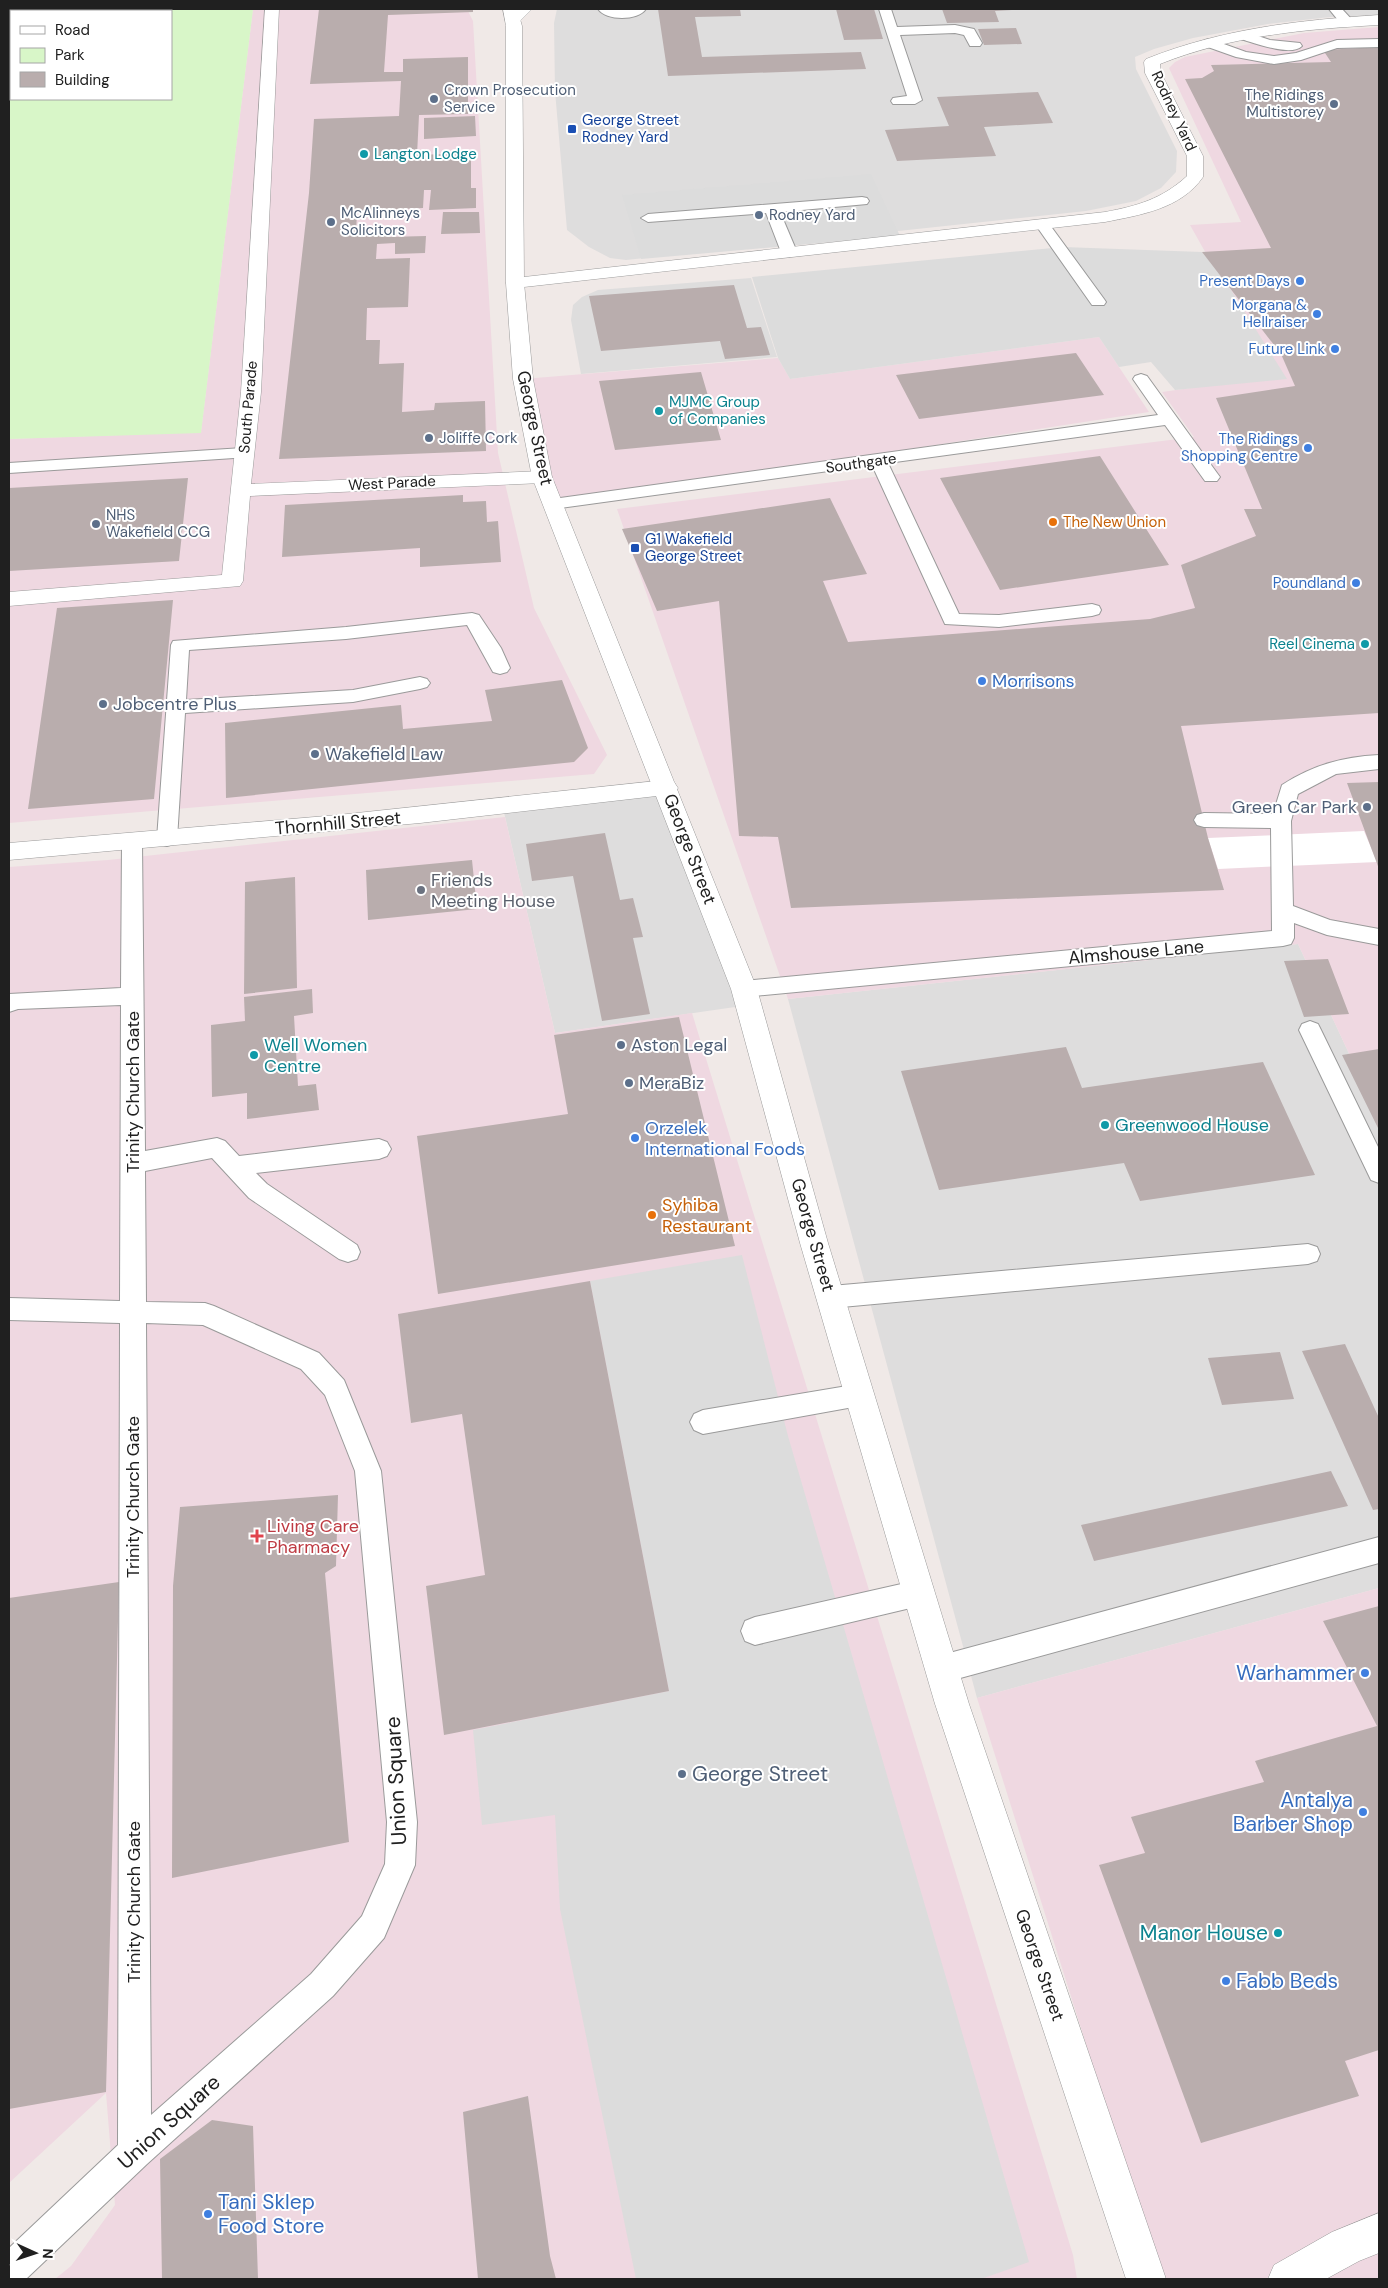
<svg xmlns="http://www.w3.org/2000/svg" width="1388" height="2288" font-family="'DM Sans',sans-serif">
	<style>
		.residential { fill: #dedddd }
		.commercial { fill: #efd8e1 }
		.park { fill: #d8f6c8 }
		.parking { fill: #dcdcdc }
		.pier { fill: #fff }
		.building { fill: #b9adad }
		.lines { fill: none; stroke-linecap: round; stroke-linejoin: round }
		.service-casing { stroke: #9a9a9a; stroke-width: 2 }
		.minor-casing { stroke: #9a9a9a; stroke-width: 1 }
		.tertiary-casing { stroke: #9a9a9a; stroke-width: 1 }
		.service { fill: #fff; fill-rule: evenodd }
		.minor { fill: #fff; fill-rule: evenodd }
		.tertiary { fill: #fff; fill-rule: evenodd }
		.service-dot { fill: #5c6f8a; stroke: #fff; stroke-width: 2 }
		.transit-dot { fill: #1a4fb4; stroke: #fff; stroke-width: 2 }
		.culture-dot { fill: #0f9aa8; stroke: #fff; stroke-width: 2 }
		.shop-dot { fill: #3f7fe0; stroke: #fff; stroke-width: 2 }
		.food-dot { fill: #e8710a; stroke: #fff; stroke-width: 2 }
		.worship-dot { fill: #6b7280; stroke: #fff; stroke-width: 2 }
		.health-dot { fill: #e0444e; stroke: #fff; stroke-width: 2 }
		.labels { text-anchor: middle; stroke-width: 4; stroke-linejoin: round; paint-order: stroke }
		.far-service-label { font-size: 15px; fill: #4e5e75; stroke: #fff; text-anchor: start }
		.far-street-label { font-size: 15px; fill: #202020; stroke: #fff }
		.far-transit-label { font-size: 15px; fill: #164399; stroke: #fff; text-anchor: start }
		.far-culture-label { font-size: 15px; fill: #0d838f; stroke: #fff; text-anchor: start }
		.far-shop-label { font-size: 15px; fill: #366cbe; stroke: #fff; text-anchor: end }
		.far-food-label { font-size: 15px; fill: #c56008; stroke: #fff; text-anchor: start }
		.street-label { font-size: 18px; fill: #202020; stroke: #fff }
		.shop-label { font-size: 18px; fill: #366cbe; stroke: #fff; text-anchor: start }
		.service-label { font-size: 18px; fill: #4e5e75; stroke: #fff; text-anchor: start }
		.worship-label { font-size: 18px; fill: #5b616d; stroke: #fff; text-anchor: start }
		.culture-label { font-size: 18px; fill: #0d838f; stroke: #fff; text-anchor: start }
		.food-label { font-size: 18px; fill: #c56008; stroke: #fff; text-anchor: start }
		.health-label { font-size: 18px; fill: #be3a42; stroke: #fff; text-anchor: start }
		.near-shop-label { font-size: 21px; fill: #366cbe; stroke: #fff; text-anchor: end }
		.near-service-label { font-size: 21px; fill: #4e5e75; stroke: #fff; text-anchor: start }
		.near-street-label { font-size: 21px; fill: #202020; stroke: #fff }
		.near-culture-label { font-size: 21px; fill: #0d838f; stroke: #fff; text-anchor: end }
	</style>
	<rect width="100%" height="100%" fill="#f0e9e7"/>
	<path class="residential" d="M557,9H1379V15L1330,17L1268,24L1193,38L1154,49L1135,57L1136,69L1177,151L1176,172L1161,188L1136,201L1086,211L626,260L610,258L589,247L567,230L555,91L554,23Z
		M751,278L777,357L581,374L571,320L573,305L582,297L598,290Z
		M666,788L749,1005L555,1033L503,808Z
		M1298,944L1379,1118V1588L977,1698L788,999Z"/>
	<path class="commercial" d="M253,9H467L473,21L498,453L534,608L607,755L594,774L9,823V439L201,432Z
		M1379,27V1118L1298,944L788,999L617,509L1194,437L1162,392L1275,376L1190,225L1241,222L1169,68L1175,62L1185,57L1304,33Z
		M1099,337L1149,412L553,504L523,379L778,358L790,379Z
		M505,817L555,1033L692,1013L1073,2255L1077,2279H55L71,2266L115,2205L106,2093L9,2183V867L108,860Z
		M1379,1588V2279H1160L977,1698Z"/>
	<path class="park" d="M49,9H253L201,433L9,439V67H11V99H171V11H48Z"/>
	<path class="parking" d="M871,174L900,236L641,259L622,195Z
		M1063,247L1202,252L1226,282L1287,379L1175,390L1151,362L1119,367L1099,337L790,379L778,358L752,277Z
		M742,1255L788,1436L1029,2262L981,2279H636L560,1909L555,1815L482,1825L473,1730L669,1691L590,1281Z"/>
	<path class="pier" d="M1364,831L1377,862L1218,869L1208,838Z"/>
	<path class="building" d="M9,9H33L32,11H11V54L9,59Z
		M319,9H473V12L388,15L384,72H403V59L468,57V114L419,115L417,155L471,153V188H476V208L429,210L431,190H424L423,208L357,211L356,234L388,233V237L426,236L425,253L395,254V243L377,244L376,259L410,258L408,307L367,308L366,340H380L379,364L404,363L402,412L434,410L435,403L485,401L486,451L279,459L309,193L314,119L399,116L401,81L310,84Z
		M658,9H740L741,16L695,17L702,57L861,52L866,69L668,76Z
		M836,9H874L883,39L844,40Z
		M942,9H1012V10L995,11L999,22L947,23Z
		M1016,28L1022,44L984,45L978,29Z
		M1379,47V713L1181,726L1208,838L1224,890L791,908L778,837L739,836L719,601L657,611L622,529L830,498L867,574L823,581L848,642L1150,619L1195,608L1181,565L1256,536L1244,509H1262L1216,398L1295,386L1281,354L1202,252L1271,248L1185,79L1202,78L1214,71L1211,65L1331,62L1323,50Z
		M1038,92L1053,123L984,127L996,156L897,161L885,130L949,126L937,97Z
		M475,116L476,136L424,139V118Z
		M443,212H479L480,233L441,234Z
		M734,285L747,328L761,327L770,355L725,359L720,341L601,351L589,296Z
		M1076,353L1104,395L919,419L896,375Z
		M701,372L721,440L615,450L599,381Z
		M1100,456L1169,565L1000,590L940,478Z
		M188,478L179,561L9,571V488Z
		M463,495V502L486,501L487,522L498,521L501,562L420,567V548L282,557L285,505Z
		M173,600L154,799L28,809L57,608Z
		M562,680L588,748L574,762L226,798L225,723L401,705L403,729L492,721L485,690Z
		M1379,782V869L1347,783Z
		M605,833L620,900L633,898L643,937L633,938L650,1014L602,1021L573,876L532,881L526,844Z
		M472,860L477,909L368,920L366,870Z
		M295,877L297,988L244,994L245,882Z
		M1328,959L1349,1014L1304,1017L1284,961Z
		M312,989L313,1013L294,1016L298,1086L316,1084L319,1110L247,1119V1093L212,1097L211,1025L245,1021L244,997Z
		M679,1017L735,1246L438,1294L417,1136L568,1114L554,1035Z
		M1066,1047L1082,1088L1263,1062L1315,1175L1140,1201L1124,1163L939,1190L901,1071Z
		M1379,1049V1130L1342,1055Z
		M590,1281L669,1691L444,1735L426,1586L485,1575L462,1414L411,1423L398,1314Z
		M1345,1344L1379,1418V1509L1373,1510L1302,1351Z
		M1280,1352L1294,1399L1222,1405L1208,1358Z
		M1331,1471L1348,1506L1094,1561L1081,1525Z
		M338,1495L336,1566L325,1573L349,1842L172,1878L173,1586L180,1507Z
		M119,1582L106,2092L9,2109V1598Z
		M1379,1606V2050L1345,2061L1359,2096L1201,2143L1099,1865L1145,1853L1131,1817L1264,1782L1255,1761L1377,1726L1323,1621Z
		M528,2096L550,2256L556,2279H478L463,2112Z
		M212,2120L253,2126L258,2279H162L160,2159Z"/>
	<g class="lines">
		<g class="service-casing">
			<path id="service" d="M598,9H646C638,21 606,21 598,9Z
				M879,9H891L897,27L955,25L974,29L982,43L980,46H970L964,35L955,33L900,35L922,100L915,104H893L891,101L893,98L907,96Z
				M1329,9H1342L1354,22L1347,26L1342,25Z
				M1246,32L1270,40L1300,43L1302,46C1291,57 1254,43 1241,39L1239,36Z
				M1210,39L1246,52L1274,56L1296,53L1337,40L1379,39V47L1337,48L1301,60L1274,64L1236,57L1205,46L1203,43L1205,40Z
				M862,197L867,198L869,201L867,204L780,212L797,252L789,257L781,252L766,213L648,222L641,218L648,214Z
				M1042,220L1047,221L1104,299L1106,302L1104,305H1092L1035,224Z
				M1141,374L1147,376L1217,473L1220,477L1217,481H1205L1165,425L888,463L959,614L999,615L1092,604L1099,606L1101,610L1099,614L1092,616L999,627L945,624L872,465L553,509L547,508L544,504L547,500L553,499L1158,415L1133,379L1135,376Z
				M243,448L249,449L252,453L249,457L9,473V463Z
				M472,613L479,615L501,648L510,668L507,672L500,674L493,672L467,625L346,639L189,650L186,700L353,690L420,677L427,679L430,683L427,687L420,689L353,702L185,713L177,839L174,844L167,846L160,844L157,839L171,645L173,641L346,627Z
				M1379,755V769L1336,774L1298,794L1291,821L1293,906L1330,920L1379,929V945L1327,935L1294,923V938L1291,944L1283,946L744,997L736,995L733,989L736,983L744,981L1272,931L1271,828L1204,827L1197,825L1194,820L1197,815L1204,813L1273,814L1282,785C1313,765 1342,757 1379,755Z
				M132,835L139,837L142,842L145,1151L217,1138L225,1141L239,1156L379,1139L387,1142L391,1149L387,1156L379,1159L256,1173L267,1184L357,1245L360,1252L357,1259L348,1262L339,1259L249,1198L212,1158L145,1171L146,1302L205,1303L214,1306L319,1353L344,1380L381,1471L417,1822L415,1865L384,1938L333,1996L147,2164L26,2279H9V2248L118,2145L120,1323L9,1320V1298L120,1301L121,1005L18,1009L9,1012V994L121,988L122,842L125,837ZM146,1323L203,1325L301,1369L325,1395L355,1471L387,1822L385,1864L362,1916L311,1974L151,2115Z
				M1310,1021L1318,1024L1321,1030L1379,1149V1183L1371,1180L1299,1030L1302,1024Z
				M1308,1244L1317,1247L1320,1254L1317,1261L1308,1264L831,1308L822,1305L818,1297L822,1289L831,1286Z
				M859,1384L868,1387L872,1395L868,1403L859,1406L703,1434L694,1430L690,1422L694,1414L703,1410Z
				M1379,1537V1563L942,1683L932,1679L928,1669L932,1659L942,1655Z
				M919,1580L929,1584L933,1593L929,1602L919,1606L755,1645L745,1641L741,1631L745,1621L755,1617Z"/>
		</g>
		<g class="minor-casing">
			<path id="minor" d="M265,9H279L261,392L251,484L542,471L549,473L552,477L549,481L542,483L250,496L243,581L240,586L9,606V592L222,575L241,392Z
				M516,9H532L518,23H508L505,20Z
				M1379,15V25C1304,29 1230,36 1160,64L1161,73L1203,156V177C1181,209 1140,215 1105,222L515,288L509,287L506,283L509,279L515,278L1105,212C1137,206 1162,199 1187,176V156L1145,73L1144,62L1146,59C1221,29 1299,20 1379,15Z
				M666,780L674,782L678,788L674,794L420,823L9,860V843L338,815Z
				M1379,2213V2253L1359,2261L1326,2279H1268L1274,2265L1332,2232Z"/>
		</g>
		<g class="tertiary-casing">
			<path id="tertiary" d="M503,9H517L522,26L524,283L533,379L552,477L757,989L828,1243L969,1704L1166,2279H1126L935,1704L800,1243L731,989L532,477L513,379L506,283V26Z"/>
		</g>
		<use href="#service" class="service"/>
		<use href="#minor" class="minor"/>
		<use href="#tertiary" class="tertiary"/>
	</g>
	<g class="service-dot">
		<circle cx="434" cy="99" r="5"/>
		<circle cx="1334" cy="104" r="5"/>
		<circle cx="759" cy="215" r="5"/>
		<circle cx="331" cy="222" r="5"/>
		<circle cx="429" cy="438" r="5"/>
		<circle cx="96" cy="524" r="5"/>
		<circle cx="103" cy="704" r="5"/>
		<circle cx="315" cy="754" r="5"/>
		<circle cx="1367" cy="807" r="5"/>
		<circle cx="621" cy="1045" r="5"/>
		<circle cx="629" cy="1083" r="5"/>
		<circle cx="682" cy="1774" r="5"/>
	</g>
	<g class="transit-dot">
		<rect x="567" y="124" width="10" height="10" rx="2.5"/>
		<rect x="630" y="543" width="10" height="10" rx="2.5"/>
	</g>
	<g class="culture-dot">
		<circle cx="364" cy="154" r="5"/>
		<circle cx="659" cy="411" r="5"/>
		<circle cx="1365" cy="644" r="5"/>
		<circle cx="254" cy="1055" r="5"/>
		<circle cx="1105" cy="1125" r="5"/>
		<circle cx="1278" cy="1933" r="5"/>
	</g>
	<g class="shop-dot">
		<circle cx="1300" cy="281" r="5"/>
		<circle cx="1317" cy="314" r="5"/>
		<circle cx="1335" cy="349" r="5"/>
		<circle cx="1308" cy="448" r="5"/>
		<circle cx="1356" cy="583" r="5"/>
		<circle cx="982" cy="681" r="5"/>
		<circle cx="635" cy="1138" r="5"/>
		<circle cx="1365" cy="1673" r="5"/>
		<circle cx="1363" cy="1812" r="5"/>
		<circle cx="1226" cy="1981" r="5"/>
		<circle cx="208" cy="2214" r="5"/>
	</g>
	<g class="food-dot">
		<circle cx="1053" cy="522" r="5"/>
		<circle cx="652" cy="1215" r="5"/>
	</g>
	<circle class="worship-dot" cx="421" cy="890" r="5"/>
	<path class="health-dot" d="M254.5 1528.5h5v5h5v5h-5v5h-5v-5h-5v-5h5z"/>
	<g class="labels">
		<g class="far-service-label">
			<text x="444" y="95">Crown Prosecution<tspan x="444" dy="17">Service</tspan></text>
			<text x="1324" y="100" text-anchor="end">The Ridings<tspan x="1324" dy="17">Multistorey</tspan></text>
			<text x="341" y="218">McAlinneys<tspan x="341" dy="17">Solicitors</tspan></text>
			<text x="769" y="220">Rodney Yard</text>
			<text x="439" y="443">Joliffe Cork</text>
			<text x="106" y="520">NHS<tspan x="106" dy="17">Wakefield CCG</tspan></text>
		</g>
		<g class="far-street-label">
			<text transform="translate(1174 111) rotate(65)" y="5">Rodney Yard</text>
			<text transform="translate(248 407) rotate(-85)" y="5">South Parade</text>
			<text transform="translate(861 463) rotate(-8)" y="5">Southgate</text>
			<text transform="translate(392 483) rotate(-3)" y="5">West Parade</text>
		</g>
		<g class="far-transit-label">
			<text x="582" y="125">George Street<tspan x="582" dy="17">Rodney Yard</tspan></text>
			<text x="645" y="544">G1 Wakefield<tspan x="645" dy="17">George Street</tspan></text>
		</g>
		<g class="far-culture-label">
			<text x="374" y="159">Langton Lodge</text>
			<text x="669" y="407">MJMC Group<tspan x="669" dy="17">of Companies</tspan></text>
			<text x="1355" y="649" text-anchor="end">Reel Cinema</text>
		</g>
		<g class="far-shop-label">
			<text x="1290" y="286">Present Days</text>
			<text x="1307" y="310">Morgana &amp;<tspan x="1307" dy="17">Hellraiser</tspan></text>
			<text x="1325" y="354">Future Link</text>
			<text x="1298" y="444">The Ridings<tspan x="1298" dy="17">Shopping Centre</tspan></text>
			<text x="1346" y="588">Poundland</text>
		</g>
		<g class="far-food-label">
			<text x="1063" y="527">The New Union</text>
		</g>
		<g class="street-label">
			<text transform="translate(535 428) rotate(78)" y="6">George Street</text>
			<text transform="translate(338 823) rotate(-5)" y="6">Thornhill Street</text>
			<text transform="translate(690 849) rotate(69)" y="6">George Street</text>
			<text transform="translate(1136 952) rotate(-5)" y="6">Almshouse Lane</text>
			<text transform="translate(133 1092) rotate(-90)" y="6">Trinity Church Gate</text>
			<text transform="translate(813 1235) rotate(74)" y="6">George Street</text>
			<text transform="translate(133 1497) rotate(-90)" y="6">Trinity Church Gate</text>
			<text transform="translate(134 1902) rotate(-90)" y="6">Trinity Church Gate</text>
			<text transform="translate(1040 1965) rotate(71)" y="6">George Street</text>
		</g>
		<g class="shop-label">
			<text x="992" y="687">Morrisons</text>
			<text x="645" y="1134">Orzelek<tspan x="645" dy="21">International Foods</tspan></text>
		</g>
		<g class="service-label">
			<text x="113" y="710">Jobcentre Plus</text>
			<text x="325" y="760">Wakefield Law</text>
			<text x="1357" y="813" text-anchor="end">Green Car Park</text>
			<text x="631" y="1051">Aston Legal</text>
			<text x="639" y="1089">MeraBiz</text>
		</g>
		<g class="worship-label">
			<text x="431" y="886">Friends<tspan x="431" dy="21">Meeting House</tspan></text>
		</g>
		<g class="culture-label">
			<text x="264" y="1051">Well Women<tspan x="264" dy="21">Centre</tspan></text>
			<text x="1115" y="1131">Greenwood House</text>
		</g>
		<g class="food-label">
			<text x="662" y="1211">Syhiba<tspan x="662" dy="21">Restaurant</tspan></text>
		</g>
		<g class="health-label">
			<text x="267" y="1532">Living Care<tspan x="267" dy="21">Pharmacy</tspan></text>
		</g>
		<g class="near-shop-label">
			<text x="1355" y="1680">Warhammer</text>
			<text x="1353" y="1807">Antalya<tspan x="1353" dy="24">Barber Shop</tspan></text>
			<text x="1236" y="1988" text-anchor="start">Fabb Beds</text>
			<text x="218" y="2209" text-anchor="start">Tani Sklep<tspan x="218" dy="24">Food Store</tspan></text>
		</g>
		<g class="near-service-label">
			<text x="692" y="1781">George Street</text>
		</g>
		<g class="near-street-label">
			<text transform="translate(396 1781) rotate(-93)" y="7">Union Square</text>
			<text transform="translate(169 2122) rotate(-42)" y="7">Union Square</text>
		</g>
		<g class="near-culture-label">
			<text x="1268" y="1940">Manor House</text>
		</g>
	</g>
	<rect width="1388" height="2288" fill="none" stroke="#202020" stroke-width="20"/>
	<rect x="10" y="10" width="162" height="90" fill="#ffffff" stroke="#a6a6a6"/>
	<rect x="20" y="26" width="25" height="8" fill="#ffffff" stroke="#a6a6a6"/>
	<text x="55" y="35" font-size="15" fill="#202020">Road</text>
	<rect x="20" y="48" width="25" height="15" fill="#d8f6c8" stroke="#a6a6a6"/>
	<text x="55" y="60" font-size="15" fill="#202020">Park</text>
	<rect x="20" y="72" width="25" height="15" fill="#b9adad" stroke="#a6a6a6"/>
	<text x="55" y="85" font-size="15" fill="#202020">Building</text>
	<g transform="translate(35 2253) rotate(93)" stroke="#ffffff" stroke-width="4" paint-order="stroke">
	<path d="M0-4L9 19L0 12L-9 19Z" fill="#202020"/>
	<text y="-8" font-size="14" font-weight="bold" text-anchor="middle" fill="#202020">N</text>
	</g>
</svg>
